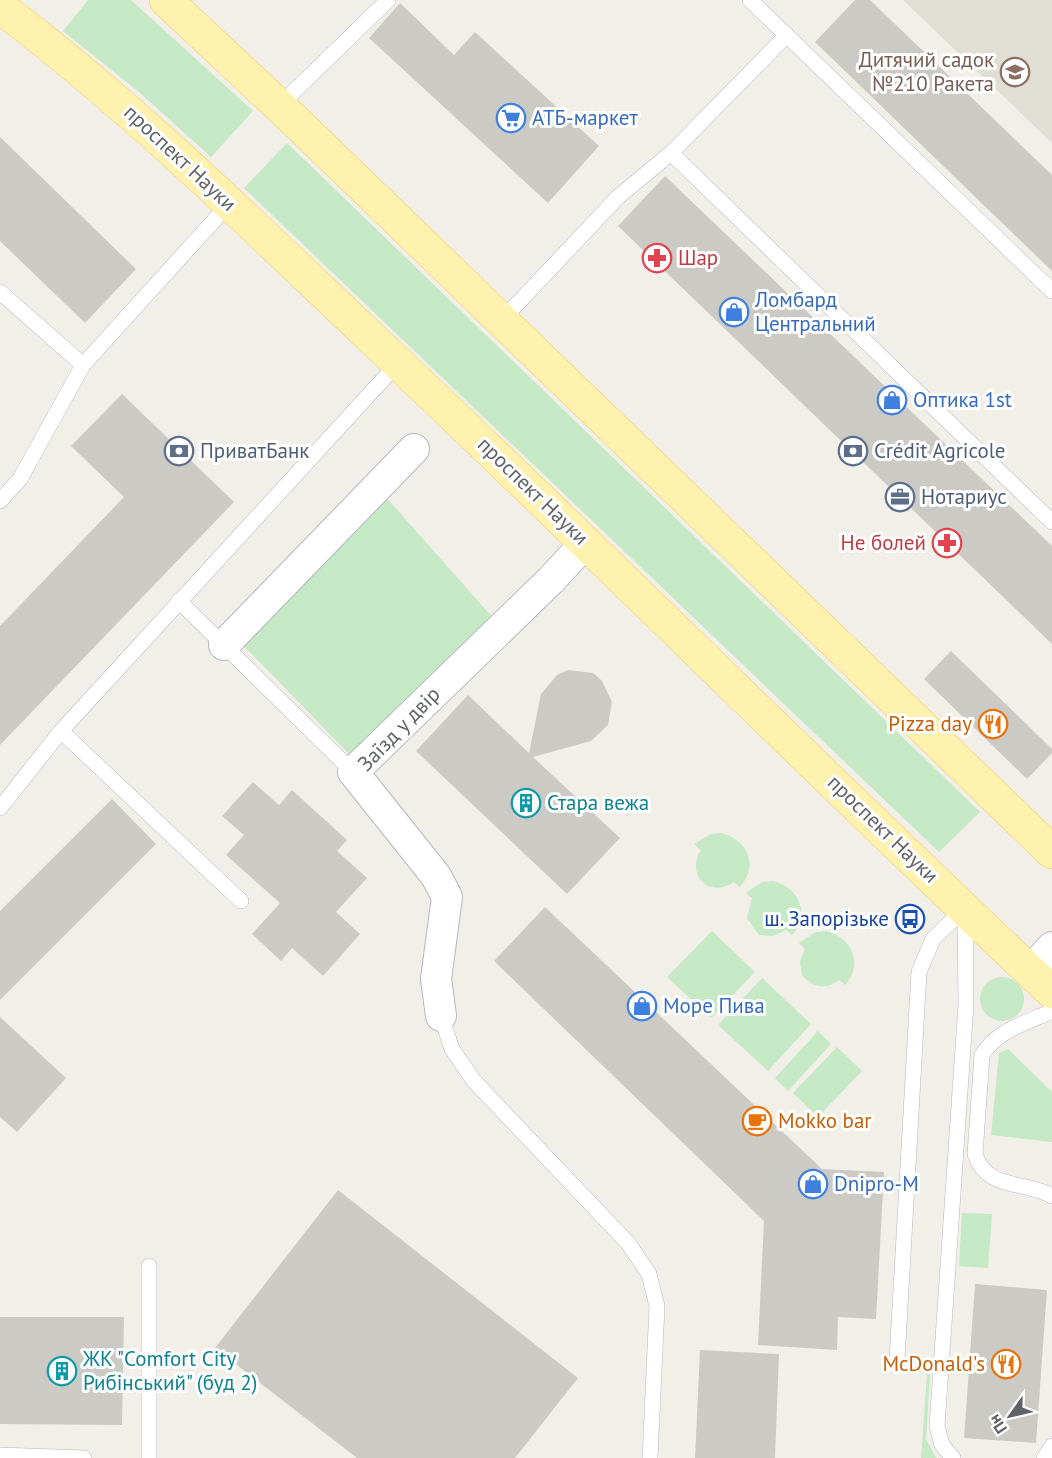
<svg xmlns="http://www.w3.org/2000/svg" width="1052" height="1458" font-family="'PT Sans',sans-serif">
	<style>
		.education { fill: #e1ded6 }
		.green { fill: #c5e8c5 }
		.building { fill: #cccac5 }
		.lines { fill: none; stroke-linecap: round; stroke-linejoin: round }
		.lane-casing { stroke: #b5b8bc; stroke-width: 16 }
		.street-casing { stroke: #b5b8bc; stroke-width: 32 }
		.primary-casing { stroke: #f2c960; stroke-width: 34 }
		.lane { stroke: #fff; stroke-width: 15 }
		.street { stroke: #fff; stroke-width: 30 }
		.primary { stroke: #fff2af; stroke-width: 33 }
		.labels { text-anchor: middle; stroke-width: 6; stroke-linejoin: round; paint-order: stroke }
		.education-label { font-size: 21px; fill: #785e54; stroke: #fff; text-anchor: end }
		.shop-label { font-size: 21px; fill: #366cbe; stroke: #fff; text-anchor: start }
		.street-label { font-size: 21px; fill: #5f6368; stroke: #fff }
		.health-label { font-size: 21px; fill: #be3a42; stroke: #fff; text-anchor: start }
		.service-label { font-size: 21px; fill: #4e5e75; stroke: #fff; text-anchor: start }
		.food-label { font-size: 21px; fill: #c56008; stroke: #fff; text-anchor: end }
		.culture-label { font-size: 21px; fill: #0d838f; stroke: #fff; text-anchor: start }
		.transit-label { font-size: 21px; fill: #164399; stroke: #fff; text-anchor: end }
	</style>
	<rect width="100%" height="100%" fill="#f1efe8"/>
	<path class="education" d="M903,0H1052V143Z"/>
	<path class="green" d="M88,0H131L253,111L211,157L139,92L63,31Z
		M287,143L980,812L939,852L244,188Z
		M385,496L494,619L353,758L242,644Z
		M721,833C748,840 759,865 740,887L734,882C710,899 685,875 701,850L694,844L711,834Z
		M773,881C799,888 811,913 792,935L786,930L773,936L759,935L747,918L752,898L746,893L762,882Z
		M712,931L755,972L711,1018L667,977Z
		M826,931C852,938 864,963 845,985L839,980C826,990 813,988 802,975L800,962L805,949L799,943L816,932Z
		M980 999a22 22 0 1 1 44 0a22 22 0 1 1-44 0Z
		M762,978L811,1024L768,1071L718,1025Z
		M818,1031L831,1044L788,1091L775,1078Z
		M837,1047L862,1071L818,1117L793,1093Z
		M1008,1049L1052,1092V1142L991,1135L999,1053Z
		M962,1213L992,1214L988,1268L959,1266Z
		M928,1359H931L926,1439L936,1458H921Z"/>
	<path class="building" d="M855,0H870L1052,175V271L815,42Z
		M400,3L454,55L475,32L599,146L548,203L369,38Z
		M0,137L136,269L85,323L0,241Z
		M665,176L1052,546V644L618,226Z
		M122,394L234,502L0,745V626L124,497L71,446Z
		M951,651L1052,749V753L1027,779L924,679Z
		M568,670L593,673L602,681L612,702L608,725L591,741L533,757L620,838L567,894L416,751L468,695L529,753L541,694L557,675Z
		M253,782L279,805L292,790L347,840L337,851L367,878L336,912L360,934L323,976L292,948L281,961L252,934L280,903L226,855L244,835L222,816Z
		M112,799L156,844L0,1000V911Z
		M545,907L822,1169L884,1172L876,1319L838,1317L837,1350L758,1345L764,1221L494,961Z
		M0,1017L66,1078L17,1132L0,1117Z
		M338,1190L578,1378L515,1458H357L215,1348Z
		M975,1284L1047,1290L1036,1443L964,1438Z
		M0,1317H124L122,1425L0,1424Z
		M700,1350L779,1354L775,1458H695Z"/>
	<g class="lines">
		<g class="lane-casing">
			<path id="lane" d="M750,0L1052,291
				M279,106L388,0
				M671,153L1052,522
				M0,292L83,365
				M502,320L618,197L671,153L787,35
				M0,501L20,479L83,365L229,204
				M179,601L353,772
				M0,808L61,731
				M241,901L61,731L398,363
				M1052,1011C1026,1023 997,1030 982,1055L975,1154C987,1191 1024,1180 1052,1196
				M441,1016L452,1049L474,1081L628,1243L649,1274L657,1306L650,1458
				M897,1360L919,972L933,939L965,908
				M0,1455L84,1458
				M149,1458V1266
				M953,1458L942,1445L937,1426L966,1004L965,914
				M1044,1458L1052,1446"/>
		</g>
		<g class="street-casing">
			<path id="street" d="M224,645L414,449
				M1030,971L1052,947
				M441,1016L436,979L447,897L436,876L353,772L551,580L586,542"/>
		</g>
		<g class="primary-casing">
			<path id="primary" d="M166,0L292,118L1052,852
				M0,7C129,104 245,218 362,329C595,548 819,774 1052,992"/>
		</g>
		<use href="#lane" class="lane"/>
		<use href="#street" class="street"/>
		<use href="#primary" class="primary"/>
	</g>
	<defs>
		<g id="school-ring" transform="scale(1.5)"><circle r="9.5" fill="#fff" stroke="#8d6e63" stroke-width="1.5"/><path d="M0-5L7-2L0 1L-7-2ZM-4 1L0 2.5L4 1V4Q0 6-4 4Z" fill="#8d6e63"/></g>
		<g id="supermarket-ring" transform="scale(1.5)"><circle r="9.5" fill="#fff" stroke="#3f7fe0" stroke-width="1.5"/><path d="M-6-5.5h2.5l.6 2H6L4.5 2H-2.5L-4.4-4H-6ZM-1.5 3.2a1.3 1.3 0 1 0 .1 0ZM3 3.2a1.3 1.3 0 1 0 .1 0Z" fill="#3f7fe0"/></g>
		<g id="pharmacy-ring" transform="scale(1.5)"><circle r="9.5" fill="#fff" stroke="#e0444e" stroke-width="1.5"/><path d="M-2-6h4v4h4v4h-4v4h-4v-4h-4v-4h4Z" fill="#e0444e"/></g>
		<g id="shop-ring" transform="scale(1.5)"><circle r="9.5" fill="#fff" stroke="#3f7fe0" stroke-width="1.5"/><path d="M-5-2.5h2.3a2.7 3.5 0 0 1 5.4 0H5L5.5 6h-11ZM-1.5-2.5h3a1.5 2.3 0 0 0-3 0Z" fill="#3f7fe0"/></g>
		<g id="bank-ring" transform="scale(1.5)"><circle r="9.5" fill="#fff" stroke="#5c6f8a" stroke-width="1.5"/><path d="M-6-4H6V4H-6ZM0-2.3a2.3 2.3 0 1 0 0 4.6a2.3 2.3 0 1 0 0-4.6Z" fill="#5c6f8a"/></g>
		<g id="office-ring" transform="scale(1.5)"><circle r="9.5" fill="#fff" stroke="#5c6f8a" stroke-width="1.5"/><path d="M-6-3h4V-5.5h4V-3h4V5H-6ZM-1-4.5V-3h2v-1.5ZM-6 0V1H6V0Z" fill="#5c6f8a"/></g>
		<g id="restaurant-ring" transform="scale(1.5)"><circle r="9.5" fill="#fff" stroke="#e8710a" stroke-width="1.5"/><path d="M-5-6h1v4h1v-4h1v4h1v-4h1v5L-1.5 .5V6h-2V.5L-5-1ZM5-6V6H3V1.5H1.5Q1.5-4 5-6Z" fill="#e8710a"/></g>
		<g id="building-ring" transform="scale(1.5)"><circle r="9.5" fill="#fff" stroke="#0f9aa8" stroke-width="1.5"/><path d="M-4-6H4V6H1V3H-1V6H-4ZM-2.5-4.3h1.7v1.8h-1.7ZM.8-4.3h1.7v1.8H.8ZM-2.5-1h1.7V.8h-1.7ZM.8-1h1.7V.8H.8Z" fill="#0f9aa8"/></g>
		<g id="bus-ring" transform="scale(1.5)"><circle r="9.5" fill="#fff" stroke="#1a4fb4" stroke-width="1.5"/><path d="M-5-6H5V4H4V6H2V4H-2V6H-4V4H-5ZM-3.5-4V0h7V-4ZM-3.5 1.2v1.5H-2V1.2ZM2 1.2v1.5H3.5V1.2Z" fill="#1a4fb4"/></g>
		<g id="cafe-ring" transform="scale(1.5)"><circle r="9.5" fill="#fff" stroke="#e8710a" stroke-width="1.5"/><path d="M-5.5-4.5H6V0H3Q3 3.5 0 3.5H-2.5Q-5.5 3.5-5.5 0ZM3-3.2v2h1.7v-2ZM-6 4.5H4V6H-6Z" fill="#e8710a"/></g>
	</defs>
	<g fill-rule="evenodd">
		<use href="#school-ring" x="1015" y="72"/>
		<use href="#supermarket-ring" x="511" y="118"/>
		<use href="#pharmacy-ring" x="657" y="258"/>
		<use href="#shop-ring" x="734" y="312"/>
		<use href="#shop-ring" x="892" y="400"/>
		<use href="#bank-ring" x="179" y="451"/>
		<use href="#bank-ring" x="853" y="451"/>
		<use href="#office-ring" x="900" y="497"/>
		<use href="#pharmacy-ring" x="947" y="543"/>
		<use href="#restaurant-ring" x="993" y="724"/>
		<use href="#building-ring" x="526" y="803"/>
		<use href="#bus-ring" x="910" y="919"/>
		<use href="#shop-ring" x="642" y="1006"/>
		<use href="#cafe-ring" x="757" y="1121"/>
		<use href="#shop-ring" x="813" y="1184"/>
		<use href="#restaurant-ring" x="1006" y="1364"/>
		<use href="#building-ring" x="62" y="1371"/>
	</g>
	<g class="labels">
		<g class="education-label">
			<text x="994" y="67">Дитячий садок<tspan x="994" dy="24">№210 Ракета</tspan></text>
		</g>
		<g class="shop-label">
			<text x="532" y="125">АТБ-маркет</text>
			<text x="755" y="307">Ломбард<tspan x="755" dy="24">Центральний</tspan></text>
			<text x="913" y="407">Оптика 1st</text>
			<text x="663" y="1013">Море Пива</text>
			<text x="834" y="1191">Dnipro-M</text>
		</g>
		<g class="street-label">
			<text transform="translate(180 158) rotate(43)" y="7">проспект Науки</text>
			<text transform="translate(533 491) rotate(44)" y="7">проспект Науки</text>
			<text transform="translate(399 729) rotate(-46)" y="7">Заїзд у двір</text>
			<text transform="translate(883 829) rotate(44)" y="7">проспект Науки</text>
		</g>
		<g class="health-label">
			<text x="678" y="265">Шар</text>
			<text x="926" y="550" text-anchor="end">Не болей</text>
		</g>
		<g class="service-label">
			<text x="200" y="458">ПриватБанк</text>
			<text x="874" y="458">Crédit Agricole</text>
			<text x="921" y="504">Нотариус</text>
		</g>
		<g class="food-label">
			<text x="972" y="731">Pizza day</text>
			<text x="778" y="1128" text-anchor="start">Mokko bar</text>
			<text x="985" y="1371">McDonald's</text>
		</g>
		<g class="culture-label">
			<text x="547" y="810">Стара вежа</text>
			<text x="83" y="1366">ЖК "Comfort City<tspan x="83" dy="24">Рибінський" (буд 2)</tspan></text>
		</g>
		<g class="transit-label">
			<text x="889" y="926">ш. Запорізьке</text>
		</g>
	</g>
	<g transform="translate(1010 1416) rotate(236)" stroke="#ffffff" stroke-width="4.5" paint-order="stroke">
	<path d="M0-4.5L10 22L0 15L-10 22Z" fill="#5f6368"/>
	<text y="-9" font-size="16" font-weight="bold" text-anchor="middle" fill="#5f6368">Пн</text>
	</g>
</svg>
